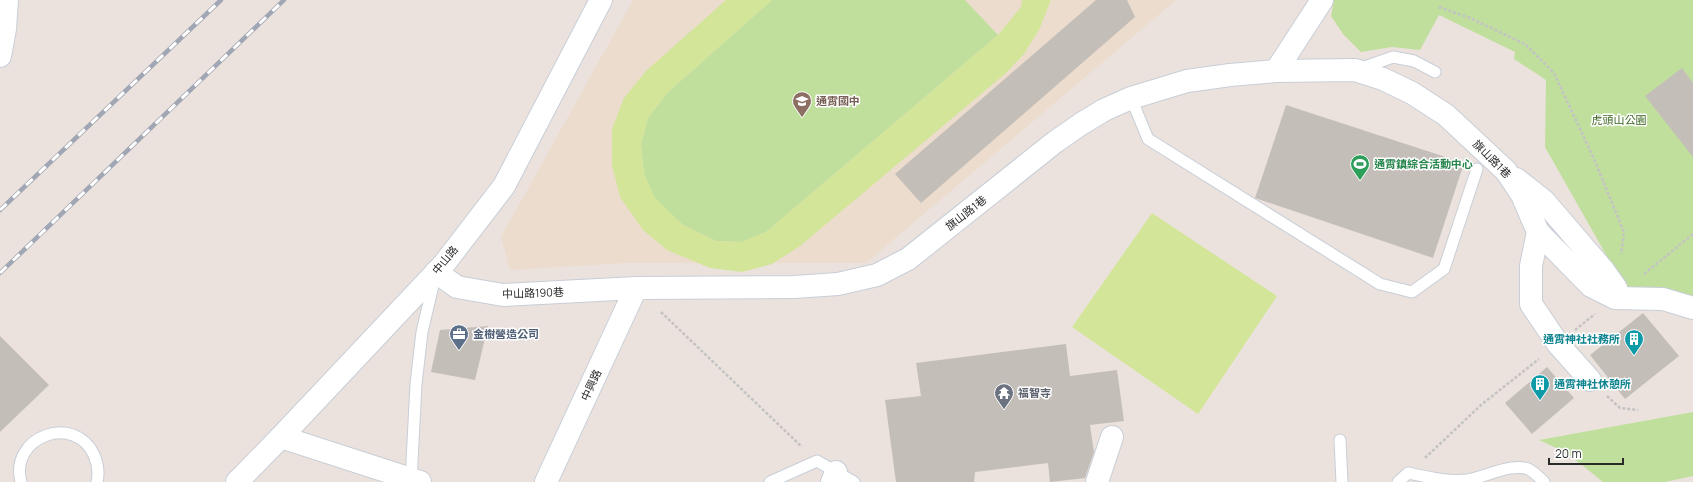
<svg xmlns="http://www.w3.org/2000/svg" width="1693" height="482" font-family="Manrope,'Noto Sans TC',sans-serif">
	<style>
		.education { fill: #ecdccd }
		.green { fill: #c0df9d }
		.pitch { fill: #d3e599 }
		.building { fill: #c4beb8 }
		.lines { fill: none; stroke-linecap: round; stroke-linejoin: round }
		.lane-casing { stroke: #c8ced7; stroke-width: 13 }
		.street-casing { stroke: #c8ced7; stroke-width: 24 }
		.secondary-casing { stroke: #c8ced7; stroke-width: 24 }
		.path { stroke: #c3c3c3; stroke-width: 2.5; stroke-dasharray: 3 2; stroke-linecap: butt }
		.lane { stroke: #fff; stroke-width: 11 }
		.street { stroke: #fff; stroke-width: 22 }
		.secondary { stroke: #fff; stroke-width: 22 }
		.rail-casing { stroke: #a0a6b3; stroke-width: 4.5 }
		.rail { stroke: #fff; stroke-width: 3; stroke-dasharray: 9; stroke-linecap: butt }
		.labels { text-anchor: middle; stroke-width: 3; stroke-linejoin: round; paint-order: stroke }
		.education-label { font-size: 11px; font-weight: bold; fill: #785e54; stroke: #fff; text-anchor: start }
		.park-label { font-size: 11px; fill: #3a631e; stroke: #fff }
		.street-label { font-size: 11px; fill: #2a2a2a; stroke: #fff }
		.leisure-label { font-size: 11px; font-weight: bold; fill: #27864d; stroke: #fff; text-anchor: start }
		.service-label { font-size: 11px; font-weight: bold; fill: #4e5e75; stroke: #fff; text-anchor: start }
		.culture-label { font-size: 11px; font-weight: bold; fill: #0d838f; stroke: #fff; text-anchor: end }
		.worship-label { font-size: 11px; font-weight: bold; fill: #5b616d; stroke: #fff; text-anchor: start }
	</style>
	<rect width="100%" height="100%" fill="#ebe2dd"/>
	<path class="education" d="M633,0H1176L866,263H626L510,270L501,237Z"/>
	<path class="green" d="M772,0H965L998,35L766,232L741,242L716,241L683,225L655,199L644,174L641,145L648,118L667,93Z
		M1334,0H1693V297L1614,289L1609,260L1545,147L1546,80L1514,59L1515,52L1439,15L1420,50L1392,47L1361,52L1343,34L1331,16Z
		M1693,412V476L1665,482H1603L1567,453L1539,440Z"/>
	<path class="pitch" d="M726,0H772L667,93L648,118L641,145L644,174L655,198L683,225L716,241L741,242L766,232L998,35L1021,7L1022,0H1051L1039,30L1024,54L1006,73L800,246L772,264L742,272L710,268L667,250L643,230L620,197L612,165V129L624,98L646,71Z
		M1152,213L1277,296L1198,414L1072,327Z"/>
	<path class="building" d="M1096,0H1127L1135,17L921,203L895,174Z
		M1682,68L1693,83V157L1645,96Z
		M1286,105L1464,163L1433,258L1255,198Z
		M1643,313L1679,356L1625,399L1590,355Z
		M488,326L475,380L431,372L440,330Z
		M0,336L49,385L0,432Z
		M1066,344L1070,376L1117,370L1124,421L1090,425L1094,452L1085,478L1050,482L1048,463L975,472L974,482H896L885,400L921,396L916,363Z
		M1547,367L1574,398L1532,434L1505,403Z"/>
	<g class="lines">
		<g class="lane-casing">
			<path id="lane" d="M1359,69L1393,57L1414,61L1435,72
				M1131,98L1148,139L1380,284L1412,292L1444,269L1477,169
				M1340,440L1342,482
				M411,481L416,384L422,332L434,281
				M21,482C9,436 75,413 94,455C98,464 99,473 97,482
				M770,482L817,461L854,482
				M1398,482L1408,473C1427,477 1447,482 1467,480C1483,478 1515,461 1530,470C1535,473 1540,478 1544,482"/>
		</g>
		<g class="street-casing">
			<path id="street" d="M0,56L5,29L7,0
				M1276,71L1322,0
				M1516,179L1544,201L1604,271L1616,288L1615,298
				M1538,232L1531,266V304L1558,344L1590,380
				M436,272L457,287L503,295L636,288L794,287L838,284L877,275L908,259L1055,142L1081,124L1104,110L1131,98L1187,81L1230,75L1276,71L1355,70L1383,79L1412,93L1446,115L1506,171L1522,195L1538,232L1591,286L1615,298L1663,299L1693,308
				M281,437L420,482
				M546,482L636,288
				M832,482L836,472
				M1097,482L1112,437"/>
		</g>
		<g class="secondary-casing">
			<path id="secondary" d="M237,482L281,437L444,264L504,186L601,0"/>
		</g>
		<path class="path" d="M1439,7L1470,18L1525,44L1554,73L1594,159L1624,232L1621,254
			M1644,274L1693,234
			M661,312L802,447
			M1575,330L1595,314
			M1607,396L1620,408L1638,410
			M1425,458L1481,405L1539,359"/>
		<use href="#lane" class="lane"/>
		<use href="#street" class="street"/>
		<use href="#secondary" class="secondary"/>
		<g class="rail-casing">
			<path id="rail" d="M0,210L221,0
				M0,273L284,0"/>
		</g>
		<use href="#rail" class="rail"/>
	</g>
	<defs>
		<g id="school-pin" transform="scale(1)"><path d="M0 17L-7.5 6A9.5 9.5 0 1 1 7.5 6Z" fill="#8d6e63" stroke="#fff"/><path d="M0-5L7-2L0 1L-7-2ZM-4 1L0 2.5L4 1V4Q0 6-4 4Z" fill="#fff"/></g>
		<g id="stadium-pin" transform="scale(1)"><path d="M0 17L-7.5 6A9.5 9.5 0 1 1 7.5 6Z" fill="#2e9e5b" stroke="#fff"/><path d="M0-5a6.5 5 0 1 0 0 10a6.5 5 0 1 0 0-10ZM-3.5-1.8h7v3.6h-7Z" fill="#fff"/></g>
		<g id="office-pin" transform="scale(1)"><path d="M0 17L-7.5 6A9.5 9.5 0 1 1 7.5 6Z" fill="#5c6f8a" stroke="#fff"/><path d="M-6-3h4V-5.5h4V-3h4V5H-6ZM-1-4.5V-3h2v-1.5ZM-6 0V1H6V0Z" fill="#fff"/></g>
		<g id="building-pin" transform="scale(1)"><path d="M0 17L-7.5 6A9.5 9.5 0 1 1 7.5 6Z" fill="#0f9aa8" stroke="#fff"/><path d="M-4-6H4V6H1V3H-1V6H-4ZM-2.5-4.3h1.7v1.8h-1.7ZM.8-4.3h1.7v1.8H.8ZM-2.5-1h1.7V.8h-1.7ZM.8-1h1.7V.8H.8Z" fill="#fff"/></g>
		<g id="temple-pin" transform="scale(1)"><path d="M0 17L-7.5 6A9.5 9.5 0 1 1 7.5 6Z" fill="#6b7280" stroke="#fff"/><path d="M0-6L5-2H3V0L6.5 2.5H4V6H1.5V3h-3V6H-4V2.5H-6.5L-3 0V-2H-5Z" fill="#fff"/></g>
	</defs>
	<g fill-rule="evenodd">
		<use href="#school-pin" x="802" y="101"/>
		<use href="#stadium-pin" x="1360" y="164"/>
		<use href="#office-pin" x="459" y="334"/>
		<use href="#building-pin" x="1634" y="339"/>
		<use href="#building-pin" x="1540" y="384"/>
		<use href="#temple-pin" x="1004" y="393"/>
	</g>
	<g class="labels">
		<g class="education-label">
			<text x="816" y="105">通霄國中</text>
		</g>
		<g class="park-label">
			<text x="1619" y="124">虎頭山公園</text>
		</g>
		<g class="street-label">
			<text transform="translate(1492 159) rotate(45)" y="4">旗山路1巷</text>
			<text transform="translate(966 213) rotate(-38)" y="4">旗山路1巷</text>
			<text transform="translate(445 260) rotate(-50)" y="4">中山路</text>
			<text transform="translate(533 293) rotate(-2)" y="4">中山路190巷</text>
			<text transform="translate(591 385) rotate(-65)" y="4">中興路</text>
		</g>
		<g class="leisure-label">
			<text x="1374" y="168">通霄鎮綜合活動中心</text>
		</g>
		<g class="service-label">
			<text x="473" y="338">金樹營造公司</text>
		</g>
		<g class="culture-label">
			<text x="1620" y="343">通霄神社社務所</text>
			<text x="1554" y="388" text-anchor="start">通霄神社休憩所</text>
		</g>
		<g class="worship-label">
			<text x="1018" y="397">福智寺</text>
		</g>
	</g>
	<path d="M1549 458v6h74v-6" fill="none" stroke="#2a2a2a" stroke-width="2"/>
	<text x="1555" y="458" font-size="12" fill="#2a2a2a" stroke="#ffffff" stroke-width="3" paint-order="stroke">20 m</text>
</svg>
